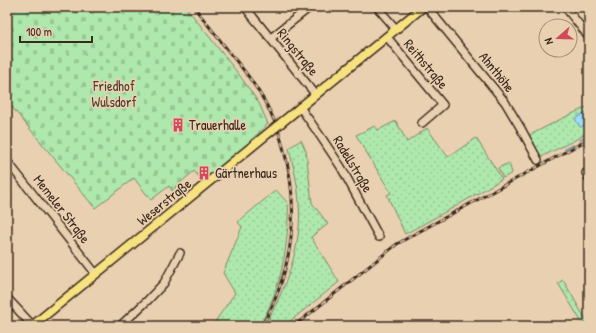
<svg xmlns="http://www.w3.org/2000/svg" width="596" height="333" font-family="'Patrick Hand',sans-serif">
	<style>
		.grass { fill: url(#grass-dots); stroke: #748966 }
		.cemetery { fill: url(#cemetery-stones); stroke: #748966 }
		.park { fill: url(#park-crowns); stroke: #748966 }
		.water { fill: url(#water-ripples); stroke: #7494a3 }
		.lines { fill: none; stroke-linecap: round; stroke-linejoin: round }
		.stream { stroke: #7494a3; stroke-width: 1.5 }
		.minor-casing { stroke: #3b2a1e; stroke-width: 10 }
		.major-casing { stroke: #3b2a1e; stroke-width: 11 }
		.minor { stroke: #e9d0b1; stroke-width: 7 }
		.major { stroke: #f7e281; stroke-width: 8 }
		.rail-casing { stroke: #3b2a1e; stroke-width: 3 }
		.rail { stroke: #e9d0b1; stroke-width: 1.5; stroke-dasharray: 4.5; stroke-linecap: butt }
		.major-bridge-casing { stroke: #3b2a1e; stroke-width: 11; stroke-linecap: butt }
		.major-bridge { stroke: #f7e281; stroke-width: 8 }
		.labels { text-anchor: middle; stroke-width: 3.5; stroke-linejoin: round; paint-order: stroke }
		.street-label { font-size: 14px; fill: #3b2a1e; stroke: #e9d0b1 }
		.park-label { font-size: 14px; fill: #463d2c; stroke: #e9d0b1 }
		.poi-label { font-size: 14px; fill: #3b2a1e; stroke: #e9d0b1; text-anchor: start }
	</style>
	<defs>
		<pattern id="grass-dots" width="8" height="8" patternUnits="userSpaceOnUse"><rect width="8" height="8" fill="#aee8ad"/><path d="M2 2h.1M6 6h.1" fill="none" stroke="#97c794" stroke-width="1.8" stroke-linecap="round"/></pattern>
		<pattern id="cemetery-stones" width="16" height="16" patternUnits="userSpaceOnUse"><rect width="16" height="16" fill="#aee8ad"/><path d="M2 7V4a2 2 0 0 1 4 0v3zM10 15v-3a2 2 0 0 1 4 0v3z" fill="#97c794"/></pattern>
		<pattern id="park-crowns" width="20" height="18" patternUnits="userSpaceOnUse"><rect width="20" height="18" fill="#aee8ad"/><path d="M2 6a3 3 0 1 1 6 0M12 15a3 3 0 1 1 6 0" fill="none" stroke="#97c794"/></pattern>
		<pattern id="water-ripples" width="26" height="14" patternUnits="userSpaceOnUse"><rect width="26" height="14" fill="#9adbfc"/><path d="M2 4q2-2 4 0t4 0M15 11q2-2 4 0t4 0" fill="none" stroke="#86bcd8"/></pattern>
	</defs>
	<rect width="100%" height="100%" fill="#e9d0b1"/>
	<filter id="ink" filterUnits="userSpaceOnUse"><feTurbulence type="fractalNoise" baseFrequency=".025" numOctaves="2"/><feDisplacementMap in="SourceGraphic" scale="8" xChannelSelector="R" yChannelSelector="G"/><feConvolveMatrix kernelMatrix="1 2 1 2 8 2 1 2 1" color-interpolation-filters="sRGB"/></filter>
	<g filter="url(#ink)">
		<path class="grass" d="M589,106V132L575,140L541,157L539,156L528,136L563,118Z
			M396,121L407,142L427,128L448,157L476,138L502,179L458,205L405,234L387,195L391,193L356,135L375,126L378,130Z
			M301,140L306,151L312,203L328,224L311,237L339,282L284,326H265C285,289 303,246 299,202C298,184 293,166 289,148Z
			M276,190C279,194 286,200 288,204C289,208 288,215 288,220C287,255 278,296 259,326H212L235,293L223,273L242,227L238,222Z"/>
		<path class="cemetery" d="M7,7H186L240,76L259,103L268,124L247,144L204,182L194,171L175,187L177,191L174,193L169,186L151,200L134,178L95,208L7,101Z"/>
		<path class="park" d="M509,163L512,173L503,178L498,168Z
			M563,280L586,320L589,319V324L584,326L558,283Z"/>
		<path class="water" d="M589,111V122L587,125L580,127L575,119L580,115Z"/>
		<g class="lines">
			<path class="stream" d="M580,140L589,135
				M565,149L573,145"/>
			<g class="minor-casing">
				<path id="minor" d="M245,7L316,95
					M377,7L396,29
					M427,7L505,102L520,127L538,160
					M565,7L589,37
					M387,37L443,105L422,123
					M271,38L310,7
					M300,107L321,137L341,167L379,237
					M7,161L96,274
					M586,173L589,178
					M7,298L33,326
					M120,326L148,300L164,283L180,253"/>
			</g>
			<g class="major-casing">
				<path id="major" d="M281,123L423,7
					M32,326L271,131"/>
			</g>
			<use href="#minor" class="minor"/>
			<use href="#major" class="major"/>
			<g class="rail-casing">
				<path id="rail" d="M194,7C207,24 220,40 233,57C245,71 256,86 265,102C273,116 279,131 283,147C301,207 293,271 262,326
					M294,326L397,244L411,236L589,139"/>
			</g>
			<use href="#rail" class="rail"/>
			<g class="major-bridge-casing">
				<path id="major-bridge" d="M271,131L281,123"/>
			</g>
			<use href="#major-bridge" class="major-bridge"/>
		</g>
	</g>
	<defs>
		<g id="building-bare" transform="scale(1.08)"><path d="M-4-6H4V6H1V3H-1V6H-4ZM-2.5-4.3h1.7v1.8h-1.7ZM.8-4.3h1.7v1.8H.8ZM-2.5-1h1.7V.8h-1.7ZM.8-1h1.7V.8H.8Z" fill="#d1495b" stroke="#e9d0b1" stroke-width="2.5" paint-order="stroke"/></g>
	</defs>
	<g fill-rule="evenodd">
		<use href="#building-bare" x="178" y="125"/>
		<use href="#building-bare" x="204" y="173"/>
	</g>
	<g class="labels">
		<g class="street-label">
			<text transform="translate(298 52) rotate(51)" y="5">Ringstraße</text>
			<text transform="translate(426 64) rotate(50)" y="5">Reithstraße</text>
			<text transform="translate(497 72) rotate(51)" y="5">Ahnthöhe</text>
			<text transform="translate(353 164) rotate(59)" y="5">Radellstraße</text>
			<text transform="translate(164 202) rotate(-39)" y="5">Weserstraße</text>
			<text transform="translate(62 209) rotate(52)" y="5">Memeler Straße</text>
		</g>
		<g class="park-label">
			<text x="114" y="91">Friedhof<tspan x="114" dy="16">Wulsdorf</tspan></text>
		</g>
		<g class="poi-label">
			<text x="189" y="130">Trauerhalle</text>
			<text x="215" y="178">Gärtnerhaus</text>
		</g>
	</g>
	<rect width="596" height="333" fill="none" stroke="#e9d0b1" stroke-width="24"/>
	<rect x="12" y="12" width="572" height="309" fill="none" stroke="#3b2a1e" stroke-width="1.5" filter="url(#ink)"/>
	<g transform="translate(558 38) rotate(250)"><circle r="19" fill="#e9d0b1" stroke="#a38e76"/>
	<path d="M0-3L7 15L0 10L-7 15Z" fill="#d1495b"/>
	<text y="-6" font-size="11" font-weight="bold" text-anchor="middle" fill="#3b2a1e">N</text>
	</g>
	<path d="M20 36v6h72v-6" fill="none" stroke="#3b2a1e" stroke-width="2"/>
	<text x="26" y="36" font-size="12" fill="#3b2a1e" stroke="#e9d0b1" stroke-width="3" paint-order="stroke">100 m</text>
</svg>
